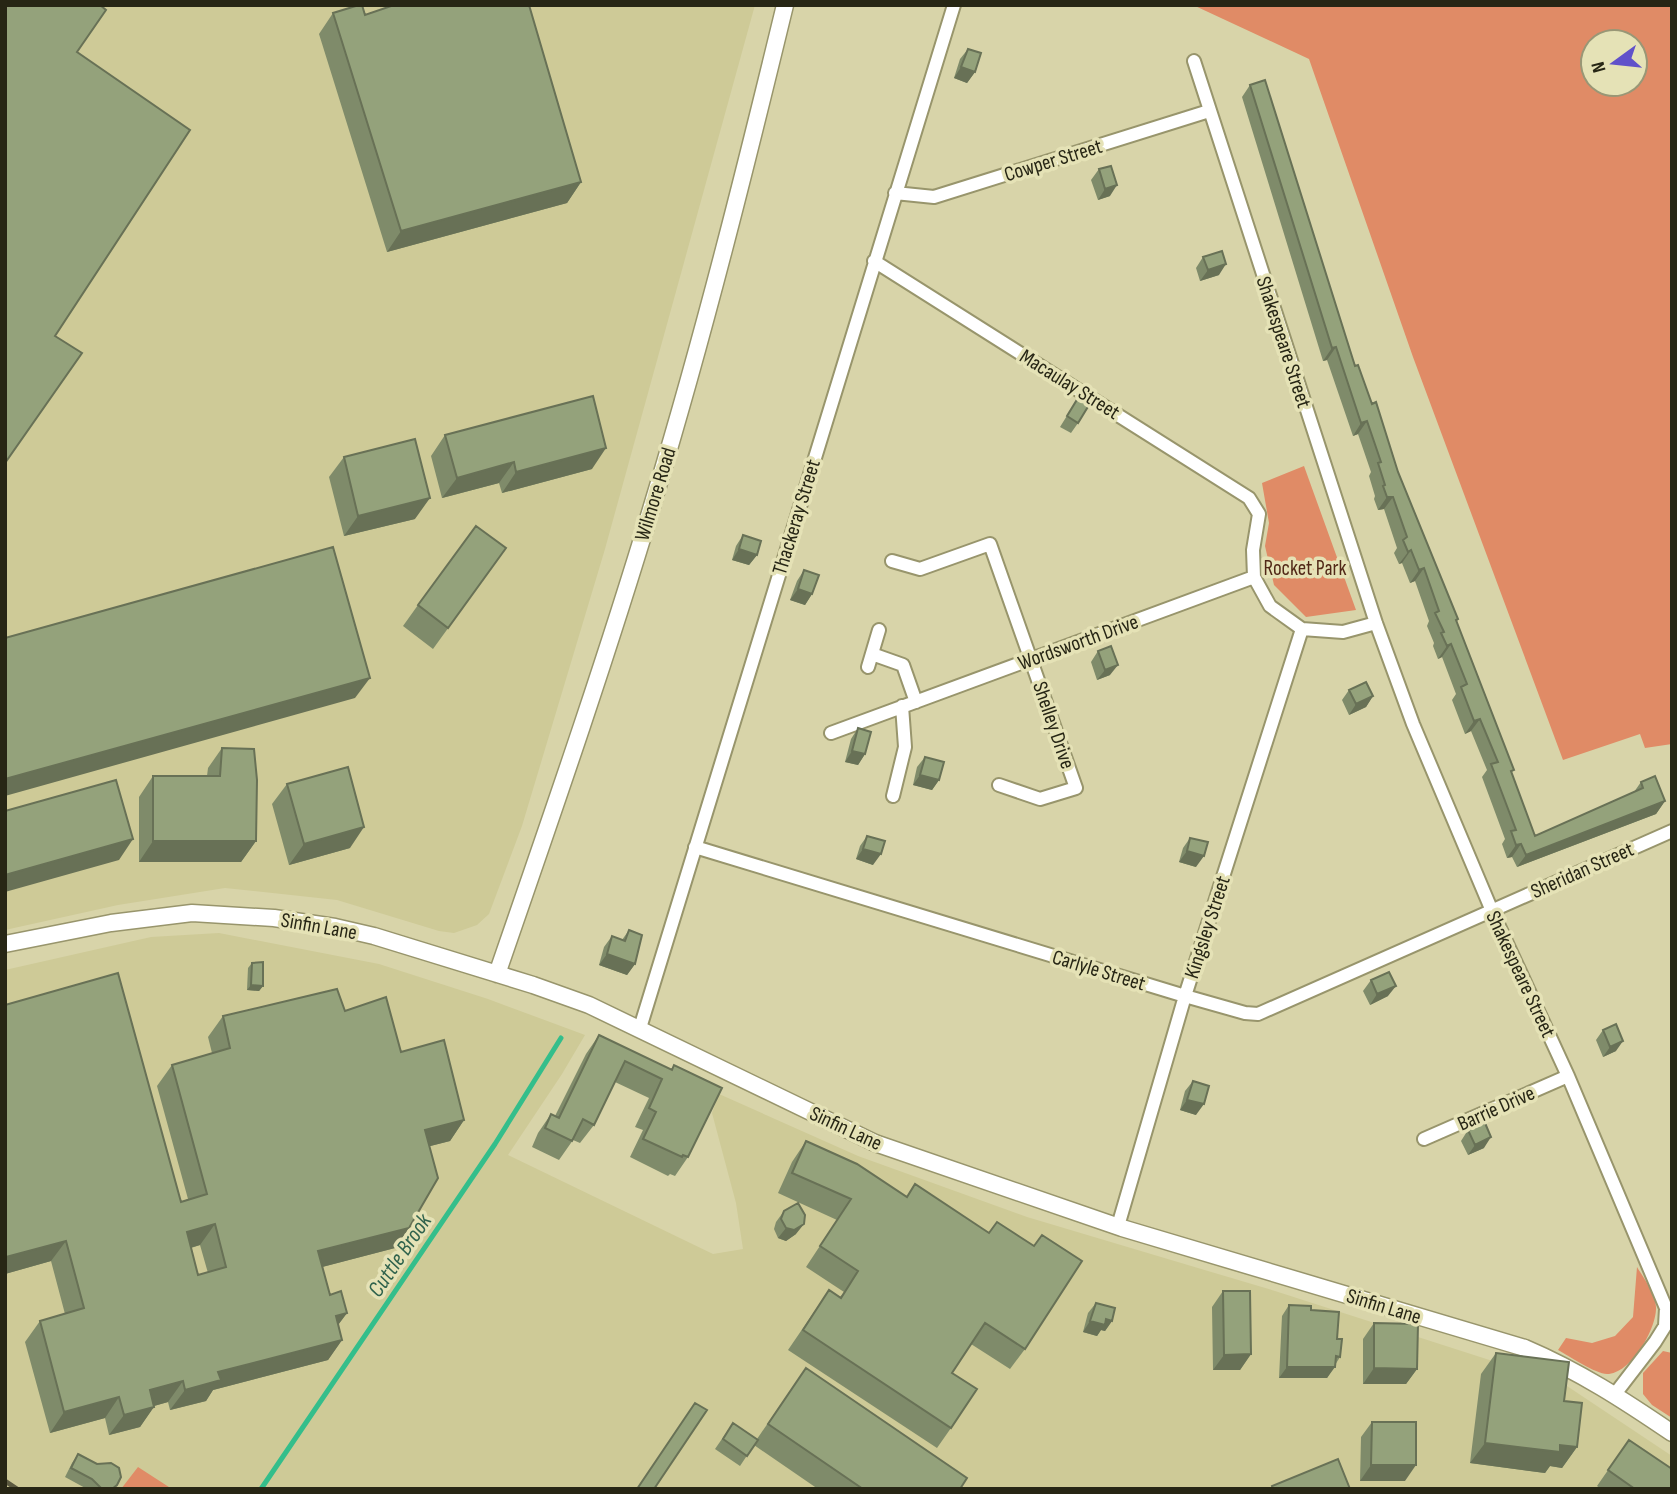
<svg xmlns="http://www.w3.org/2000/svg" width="1677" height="1494" font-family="'Sofia Sans Condensed',sans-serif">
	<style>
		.built { fill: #ceca97 }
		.green { fill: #e08b66; fill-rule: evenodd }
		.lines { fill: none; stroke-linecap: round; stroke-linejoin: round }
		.stream { stroke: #34be8b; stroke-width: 5 }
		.minor-casing { stroke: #98956c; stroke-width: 16 }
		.tertiary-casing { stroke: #98956c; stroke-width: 19 }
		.minor { stroke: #fff; stroke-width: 12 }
		.tertiary { stroke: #fff; stroke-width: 16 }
		.rail { stroke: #5c5a41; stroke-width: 5 }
		.wall { fill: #7f8b6a; fill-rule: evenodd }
		.shaded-wall { fill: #687156 }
		.building { fill: #94a27b; stroke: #687156; stroke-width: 2; fill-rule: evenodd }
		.labels { text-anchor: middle; stroke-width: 7; stroke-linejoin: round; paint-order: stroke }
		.street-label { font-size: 21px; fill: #272615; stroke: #e5e2b6 }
		.park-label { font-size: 21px; fill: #512817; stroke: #e5e2b6 }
		.water-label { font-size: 23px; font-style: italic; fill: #30634d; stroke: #e5e2b6 }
	</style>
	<rect width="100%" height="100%" fill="#d8d4a9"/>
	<path class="built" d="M5,5H755L605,549L522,826L489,914L477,925L454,933L439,931L337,900L225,888L118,905L5,930Z
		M219,933L379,964L488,999L585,1035L562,1074L508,1155L713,1254L743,1249L736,1203L712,1113L719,1094L858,1156L1027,1217L1275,1291L1564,1384L1672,1456V1489H5V970L151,937Z"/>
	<path class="green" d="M1193,5H1672V744L1645,748L1640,734L1563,760L1413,357L1309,59ZM1593,42H1635V84H1593Z
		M1304,466L1356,610L1306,617L1274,585L1265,546L1269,523L1262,483Z
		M1637,1267C1643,1277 1656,1295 1656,1307C1657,1328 1631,1374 1607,1374C1596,1374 1569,1356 1558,1350L1566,1338L1592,1343L1615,1336L1633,1317Z
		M1663,1351L1672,1353V1418L1652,1405L1643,1394V1373Z
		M138,1467L172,1489H121Z"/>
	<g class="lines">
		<path class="stream" d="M261,1489L495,1144L561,1038"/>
		<g class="minor-casing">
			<path id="minor" d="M1194,61L1376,623L1413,724L1492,911L1568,1076L1666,1308L1665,1326L1655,1342L1615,1394
				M895,193L934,197L1209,111
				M874,261L1249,498L1259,514L1253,550L1254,577L1270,606L1302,629L1343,632L1376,623
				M892,561L920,569L990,544L1076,788L1040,799L999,785
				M872,654L903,665L916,702
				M868,667L879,630
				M831,733L1254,577
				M893,796L905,747L902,706
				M695,847L1185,996L1245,1013L1258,1014L1672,831
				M640,1028L954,5
				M1424,1139L1568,1076
				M1118,1226L1185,996L1302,629"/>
		</g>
		<g class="tertiary-casing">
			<path id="tertiary" d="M5,944L111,923L192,913L274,918L335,927L374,936L533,985L589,1005L875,1143L1122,1228L1525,1348C1579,1371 1625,1401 1672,1433
				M497,974C552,815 607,657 655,496C704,334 745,170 785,5"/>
		</g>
		<use href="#minor" class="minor"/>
		<use href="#tertiary" class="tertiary"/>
		<path class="rail" d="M5,1481L17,1489"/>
	</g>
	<path class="wall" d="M333,13L365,15L581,182L567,203L387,252L319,34Z
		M968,49L975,72L967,83L954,78L960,59Z
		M1250,85L1355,366L1458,619L1457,622L1514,770L1511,773L1535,836L1634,792L1641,782L1665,801L1656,814L1517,867L1512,857L1507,858L1502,844L1505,839L1482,777L1487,770L1471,731L1465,734L1452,700L1456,694L1442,657L1438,659L1433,646L1434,643L1427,626L1429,621L1415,581L1410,583L1402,563L1399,564L1394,553L1397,548L1384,509L1378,510L1374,499L1375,496L1369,476L1371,472L1358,434L1353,436L1327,360L1323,361L1242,97Z
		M1099,169L1110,196L1098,200L1091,180Z
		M1203,257L1219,275L1200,281L1196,268Z
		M1078,398V423L1071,433L1060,427Z
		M445,435L592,469L502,493L499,483L442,498L431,456Z
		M344,457L415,519L344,536L329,477Z
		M743,535L757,555L749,565L732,560L736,546Z
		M506,548L433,649L403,626L418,605Z
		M804,570L812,594L805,605L790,600L797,581Z
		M1098,651L1110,675L1097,680L1091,662Z
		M1349,690L1373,696L1366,707L1349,715L1342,700Z
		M858,728L865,754L858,765L845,762L851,739Z
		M222,748L256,841L241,862H139V797L153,776H207L208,768Z
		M925,757L939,780L932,790L913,785L917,767Z
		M287,784L350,848L289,865L272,804Z
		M867,836L873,865L856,859L860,846Z
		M1190,838L1196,867L1179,862L1183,848Z
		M629,930L635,964L627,975L599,965L604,947L612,936L622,940Z
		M252,963L263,986L259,991L247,990L248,968Z
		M1371,980L1388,996L1370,1005L1363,991Z
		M5,1005L181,1202L188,1199L157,1086L172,1065L212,1053L208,1037L223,1016L345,1011L401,1052L464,1120L450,1141L430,1146L409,1228L395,1248L322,1267L330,1295L347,1313L338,1325L342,1340L328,1360L213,1390L206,1401L170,1410L168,1402L154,1406L140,1427L109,1435L105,1418L50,1433L25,1342L40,1321L65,1314L51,1261L5,1274ZM200,1245L208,1273L198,1275L191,1248Z
		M1603,1030L1616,1051L1603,1057L1596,1040Z
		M599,1035L671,1070L674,1065L688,1157L675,1176L670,1174L668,1176L630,1157L643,1130L635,1127L649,1098L615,1082L594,1125L580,1143L573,1140L559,1160L532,1147L538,1133L551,1114L555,1116L586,1054Z
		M1193,1081L1196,1115L1180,1110L1185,1091Z
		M1468,1130L1484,1148L1468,1155L1461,1141Z
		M806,1141L906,1196L989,1233L997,1222L1025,1349L1010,1369L971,1344L952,1373L951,1428L937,1448L788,1350L829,1290L840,1297L844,1292L806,1267L837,1220L778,1193L792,1162Z
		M784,1211L796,1234L786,1241L778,1238L774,1229L776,1222Z
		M1223,1291L1251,1354L1240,1370H1213L1212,1307Z
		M1096,1303L1112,1321L1105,1331L1101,1330L1097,1336L1083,1332L1088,1313Z
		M1289,1305L1311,1310L1337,1339L1340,1357L1327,1378H1279L1282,1316Z
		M1374,1323L1417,1369L1406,1384H1363V1339Z
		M1496,1353L1564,1401L1577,1447L1562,1468L1550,1466L1545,1473L1470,1463L1481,1374Z
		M806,1368L960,1489H818L754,1445L740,1466L715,1449L733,1423L757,1439Z
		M1372,1422L1405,1481H1360L1361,1437Z
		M1629,1440L1672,1489H1601L1597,1486Z
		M78,1454L115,1489H87L65,1477L72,1463Z"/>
	<path class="shaded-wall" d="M961,67L975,72L967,83L954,78Z
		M581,182L567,203L387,252L401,231Z
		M1117,185L1110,196L1098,200L1105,189Z
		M1226,264L1219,275L1200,281L1208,270Z
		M1336,347L1327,360L1323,361L1332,348Z
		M1367,421L1358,434L1353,436L1361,423Z
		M606,448L592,469L502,493L516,472Z
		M514,462L499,483L442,498L457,478Z
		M1387,497H1393L1384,509L1378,510Z
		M430,498L415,519L344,536L358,516Z
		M739,549L757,555L749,565L732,560Z
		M1411,550L1402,563L1399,564L1408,552Z
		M1424,568L1415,581L1410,583L1419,570Z
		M798,589L812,594L805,605L790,600Z
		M1451,644L1442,657L1438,659L1447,646Z
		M1118,665L1110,675L1097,680L1105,670Z
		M370,678L355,698L5,796V779Z
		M1373,696L1366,707L1349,715L1356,704Z
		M1480,719L1471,731L1465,734L1474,721Z
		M852,751L865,754L858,765L845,762Z
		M920,775L939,780L932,790L913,785Z
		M1665,801L1656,814L1517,867L1526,855Z
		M364,827L350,848L289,865L304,844Z
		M133,839L119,860L5,892V875Z
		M153,841H256L241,862H139Z
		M1521,844L1512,857L1507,858L1516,845Z
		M863,849L881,854L873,865L856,859Z
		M1187,851L1204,856L1196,867L1179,862Z
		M607,954L635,964L627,975L599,965Z
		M251,985L263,986L259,991L247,990Z
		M1396,986L1388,996L1370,1005L1377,994Z
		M1623,1041L1616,1051L1603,1057L1610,1047Z
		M1187,1100L1204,1104L1196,1115L1180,1110Z
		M464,1120L450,1141L411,1151L425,1130Z
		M1491,1137L1484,1148L1468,1155L1475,1145Z
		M215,1224L200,1245L172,1253L187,1232Z
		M804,1224L796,1234L786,1241L778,1238L786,1228Z
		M409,1228L395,1248L303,1272L318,1251Z
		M66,1241L51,1261L5,1274V1258L6,1257Z
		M347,1313L332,1333L336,1316Z
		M1106,1319L1112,1321L1105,1331L1101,1330L1097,1336L1083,1332L1090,1321Z
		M342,1340L328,1360L213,1390L206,1401L170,1410L185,1390L218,1372Z
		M1251,1354L1240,1370H1213L1224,1355Z
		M1287,1367H1335L1327,1378H1279Z
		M1374,1368L1417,1369L1406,1384H1363Z
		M183,1381L168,1402L136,1411L150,1390Z
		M119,1397L105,1418L50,1433L64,1412Z
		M154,1407L140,1427L109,1435L124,1415Z
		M1485,1443L1560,1445L1577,1447L1562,1468L1550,1466L1545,1473L1470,1463Z
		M1371,1465H1416L1405,1481H1360Z"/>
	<path class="building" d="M5,5H100L106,10L77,52L190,130L55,336L82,353L5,463Z
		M359,5H362L365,15L394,5H529L581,182L401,231L333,13Z
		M968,49L981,53L975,72L961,67Z
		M1265,80L1355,366L1358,365L1372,404L1376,402L1398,472L1458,619L1456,620L1514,770L1511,771L1535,836L1643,788L1641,782L1655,776L1665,801L1526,855L1521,844L1516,845L1511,831L1516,830L1491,764L1498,762L1480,719L1474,721L1461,687L1467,684L1451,644L1447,646L1441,633L1444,632L1435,613L1439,611L1424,568L1419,570L1411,550L1408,552L1403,540L1407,537L1393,497H1387L1383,486L1385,485L1378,463L1381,462L1367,421L1361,423L1336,347L1332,348L1250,85Z
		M1111,166L1117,185L1105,189L1099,169Z
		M1222,251L1226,264L1208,270L1203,257Z
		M593,396L606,448L516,472L514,462L457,478L445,435Z
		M1078,398L1089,405L1078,423L1067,416Z
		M415,439L430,498L358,516L344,457Z
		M476,526L506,548L448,628L418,605Z
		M743,535L761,541L757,555L739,549Z
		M333,547L370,678L5,779V638Z
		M804,570L819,575L812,594L798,589Z
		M1111,646L1118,665L1105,670L1098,651Z
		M1366,682L1373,696L1356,704L1349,690Z
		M858,728L871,732L865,754L852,751Z
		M222,748L254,749L257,780L256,841H153V776H220Z
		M925,757L944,762L939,780L920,775Z
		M348,767L364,827L304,844L287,784Z
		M116,780L133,839L5,875V811Z
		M867,836L885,841L881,854L863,849Z
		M1190,838L1208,842L1204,856L1187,851Z
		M629,930L642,935L635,964L607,954L612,936L625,941Z
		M263,962V986L251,985L252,963Z
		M1389,972L1396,986L1377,994L1371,980Z
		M118,973L181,1202L207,1194L172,1065L230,1048L223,1016L337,989L345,1011L386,997L401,1052L444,1040L464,1120L425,1130L438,1178L409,1228L318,1251L330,1295L341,1291L347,1313L336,1316L342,1340L218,1372L221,1380L185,1390L183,1381L150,1390L154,1407L124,1415L119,1397L64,1412L40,1321L84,1308L66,1241L6,1257L5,1252V1005ZM215,1224L226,1267L198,1275L187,1232Z
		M1616,1024L1623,1041L1610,1047L1603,1030Z
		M599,1035L672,1070L674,1065L722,1088L688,1157L683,1155L682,1157L643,1139L656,1112L649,1108L662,1079L625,1061L594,1125L583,1119L572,1141L545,1128L551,1114L559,1118Z
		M1193,1081L1209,1086L1204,1104L1187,1100Z
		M1485,1123L1491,1137L1475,1145L1468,1130Z
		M806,1141L857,1164L907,1197L915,1184L989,1233L997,1222L1034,1246L1042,1235L1082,1261L1025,1349L985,1323L952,1373L977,1389L951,1428L803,1330L829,1290L841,1298L858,1271L820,1246L851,1199L792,1173Z
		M798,1203L805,1215L804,1224L794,1230L786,1228L781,1219L784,1211Z
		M1223,1291H1250L1251,1354L1224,1355Z
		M1096,1303L1115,1308L1112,1321L1106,1319L1105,1325L1090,1321Z
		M1289,1305L1311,1306V1310L1339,1312L1337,1339H1342L1340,1357L1336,1356L1335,1367H1287Z
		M1374,1323L1418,1324L1417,1369L1374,1368Z
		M1496,1353L1569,1362L1564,1401L1582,1403L1577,1447L1560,1445V1452L1485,1443Z
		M806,1368L967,1478L960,1489H863L768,1424Z
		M695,1403L707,1410L654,1489H637Z
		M1372,1422H1416V1465H1371Z
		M733,1423L758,1440L747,1456L723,1439Z
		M1629,1440L1672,1469V1489H1635L1608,1470Z
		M78,1454L97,1464L111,1463L119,1468L121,1477L117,1485L112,1489H102L92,1479L71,1468Z
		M1338,1459L1350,1489H1273L1272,1486Z"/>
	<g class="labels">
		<g class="street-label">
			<text transform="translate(1053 160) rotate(-17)" y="7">Cowper Street</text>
			<text transform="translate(1284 342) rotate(72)" y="7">Shakespeare Street</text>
			<text transform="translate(1070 384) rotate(32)" y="7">Macaulay Street</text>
			<text transform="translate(655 494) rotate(-73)" y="7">Wilmore Road</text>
			<text transform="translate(796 517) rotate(-73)" y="7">Thackeray Street</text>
			<text transform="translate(1078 642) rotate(-20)" y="7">Wordsworth Drive</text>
			<text transform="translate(1054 725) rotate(71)" y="7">Shelley Drive</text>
			<text transform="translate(1582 870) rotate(-24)" y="7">Sheridan Street</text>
			<text transform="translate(319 926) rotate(10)" y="7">Sinfin Lane</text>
			<text transform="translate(1207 927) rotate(-72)" y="7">Kingsley Street</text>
			<text transform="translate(1099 970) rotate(17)" y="7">Carlyle Street</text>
			<text transform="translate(1521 974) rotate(65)" y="7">Shakespeare Street</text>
			<text transform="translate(1496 1108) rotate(-24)" y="7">Barrie Drive</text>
			<text transform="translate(846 1128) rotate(25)" y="7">Sinfin Lane</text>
			<text transform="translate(1384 1306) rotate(17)" y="7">Sinfin Lane</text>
		</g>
		<g class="park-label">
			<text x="1305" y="575">Rocket Park</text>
		</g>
		<g class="water-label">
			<text transform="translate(399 1255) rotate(-56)" y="8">Cuttle Brook</text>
		</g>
	</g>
	<rect width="1677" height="1494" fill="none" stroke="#272615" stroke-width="14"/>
	<g transform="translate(1614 63) rotate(255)"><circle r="33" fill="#e5e2b6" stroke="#999776" stroke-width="2"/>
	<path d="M0-5L12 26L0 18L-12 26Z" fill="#6051ca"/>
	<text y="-10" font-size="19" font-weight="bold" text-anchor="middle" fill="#272615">N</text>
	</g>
</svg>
